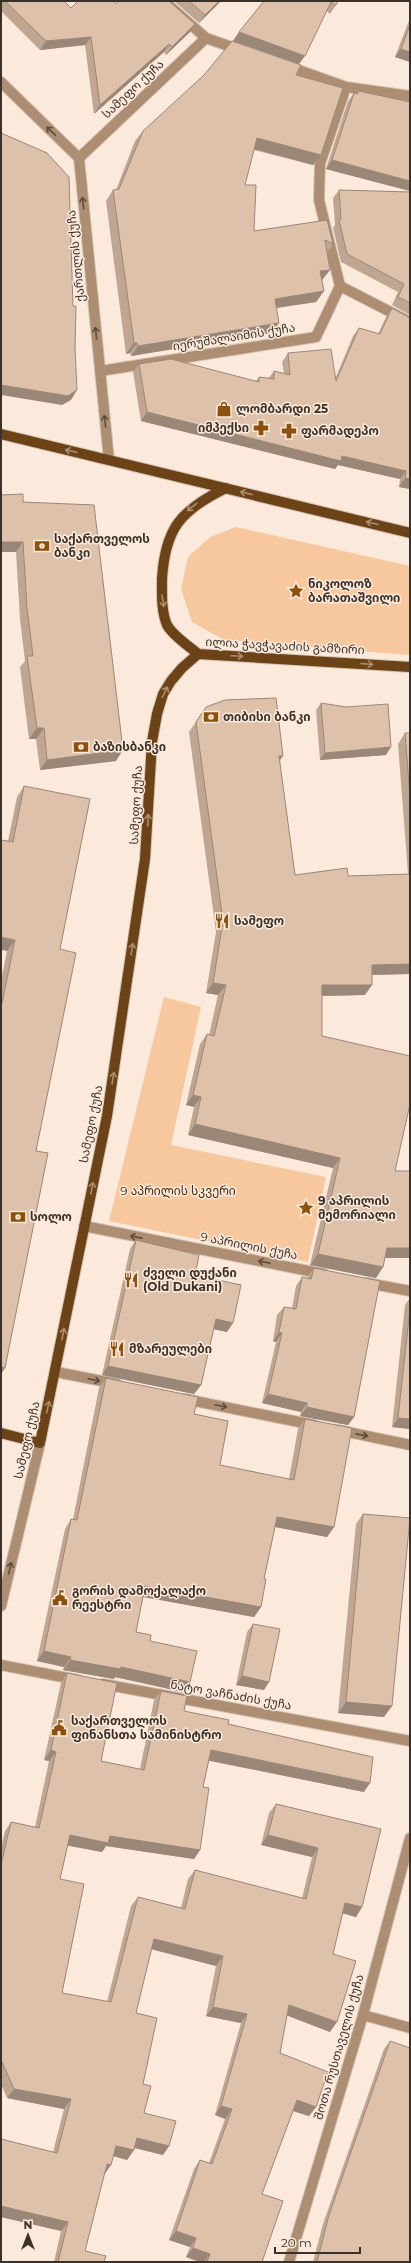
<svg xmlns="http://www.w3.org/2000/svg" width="411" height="2263" font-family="Montserrat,'Noto Sans Georgian',sans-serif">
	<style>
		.green { fill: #f7c79d }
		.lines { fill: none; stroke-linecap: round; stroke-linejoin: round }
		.minor-casing { stroke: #d5c5b7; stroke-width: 12 }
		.major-casing { stroke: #d5c5b7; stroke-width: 12 }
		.minor { stroke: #ad8e73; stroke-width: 10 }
		.major { stroke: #6c4217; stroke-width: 10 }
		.wall { fill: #bea692 }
		.shaded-wall { fill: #9b8777 }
		.building { fill: #ddc1aa; stroke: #9b8777 }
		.oneway { stroke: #5e4d3e }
		.oneway2 { stroke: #ac8e6f }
		.labels { text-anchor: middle; stroke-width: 3; stroke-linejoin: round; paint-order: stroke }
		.street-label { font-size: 12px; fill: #3c3128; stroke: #fbeadb }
		.poi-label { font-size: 12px; font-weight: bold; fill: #3c3128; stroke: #fbeadb; text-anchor: start }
		.park-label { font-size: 12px; fill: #46290c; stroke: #fbeadb }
	</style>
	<rect width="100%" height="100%" fill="#fbeadb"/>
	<path class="green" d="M236,527L410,566V655L224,640L192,622L181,589L188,557L210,537Z
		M164,997L201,1007L171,1145L326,1177L308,1262L109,1221Z"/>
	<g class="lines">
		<g class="minor-casing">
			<path id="minor" d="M164,1L206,38L240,50
				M287,66L346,87L410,96
				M1,82L79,158L109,460
				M79,158L206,38
				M340,286L319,200L320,164L346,87
				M100,371L316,337L340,286L410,322
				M84,1226L324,1274
				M367,1283L410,1291
				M56,1372L117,1384
				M185,1399L314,1425
				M338,1430L410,1445
				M1,1606L40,1443
				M1,1665L78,1680
				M103,1684L410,1741
				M363,2015L410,2028
				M289,2262L363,2015L410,1838"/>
		</g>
		<g class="major-casing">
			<path id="major" d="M1,434L410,533
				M226,488C181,510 165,528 162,579C162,593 161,611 167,625C173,636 189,646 198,654L410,667
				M1,1433L40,1443L107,1116L145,859L152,742L157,714L163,694L171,681L182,668L198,654"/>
		</g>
		<use href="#minor" class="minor"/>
		<use href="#major" class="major"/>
	</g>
	<path class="wall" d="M1,1H64L71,8L116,4L195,24L190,32L166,55L164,52L94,114L85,45L40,50L1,11Z
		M174,1H221L199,23Z
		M264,1H338L336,5L330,14L327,11L299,64L233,41L239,32Z
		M410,18V62L395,57Z
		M296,75L321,155L313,165L254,150L245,185L254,231L327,220L333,244L327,253L330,270L322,280L324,291L316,302L277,308L272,333L131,356L130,353L126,354L106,201L113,190H116L135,141L143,131Z
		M359,91L410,102V191L326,169L348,101L354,93L357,94Z
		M339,190L410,192V315L392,305L398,292L341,262L333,228L335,225L333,198Z
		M392,308L410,489L399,487L400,479L338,465L335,469L141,421L133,372L139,364L256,381L259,377L269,378L274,371L284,373L282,362L288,353L336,377L353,336L359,328L378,334L386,317Z
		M23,502L116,761L40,770L36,739H29L20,667L25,661L20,619L16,552Z
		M321,703L386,755L320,760L316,710Z
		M206,707L279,762L295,875L348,876L408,874L398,744L405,733H410V974L372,975L365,995L322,996V1036L395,1171L385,1258L383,1267L376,1278L310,1265L333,1168L188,1135L194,1107L186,1105L200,1044L207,1034L209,1035L218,995L206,993L216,932L189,732Z
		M24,786L60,949L36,1151L5,1368L1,1374V981L7,951L8,841L17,797Z
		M136,1240L195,1275L227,1332L213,1329L201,1385L194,1394L102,1375L130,1249Z
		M314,1268L354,1417L348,1425L300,1416L301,1412L262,1403L276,1342L273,1341L277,1315L284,1307L292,1308L296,1286L302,1277L307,1278Z
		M410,1298V1429L392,1427L405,1305Z
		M106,1378L194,1414L220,1465L289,1479L298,1429L305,1419L334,1527L327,1537L275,1527L264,1579L261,1607L254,1617L143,1597L136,1632L150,1641L183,1692L115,1677L114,1679L63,1670L64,1667L37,1661L65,1529L71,1519H73L99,1388Z
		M363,1514L384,1717L338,1713L356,1524Z
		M253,1624L264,1690L236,1685L247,1632Z
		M67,1673L101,1761L140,1769L154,1700L161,1691L184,1711L228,1724L364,1792L209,1760L203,1787L200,1850L194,1859L106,1846L102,1852L68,1845L60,1879L62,1993L107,2002L131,1906L138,1897L181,1908L188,1879L195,1870L302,1898L312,1857L261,1845L269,1813L276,1804L381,1829L362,1907L356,1917L342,1913L333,1954L330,2032L287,2015L280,2053L316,2107L309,2116L293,2111L262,2194V2262H200L186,2257L190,2247L169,2240L194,2169L200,2160L209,2163L225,2119L215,2115L241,2023L206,2016L216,1966L151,1949L136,2013L143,2084L144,2113L169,2146L163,2155L134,2148V2150L127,2160L113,2156L104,2175L85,2251L104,2262H54L61,2231L1,2217V2139L53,2152L64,2109L7,2098L1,2084V1847L5,1831L11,1822L35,1827L49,1761L44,1760L61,1683Z
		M390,2041L410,2262H313L323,2224L384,2049Z"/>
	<path class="shaded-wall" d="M219,1H221L199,23L205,15Z
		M195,24L190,32L166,55L172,47Z
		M239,32L305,56L299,64L233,41Z
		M91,37L85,45L40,50L46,41Z
		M169,44L164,52L94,114L100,105Z
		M401,49L410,52V62L395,57Z
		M257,138L321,155L313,165L250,148Z
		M332,160L410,181V191L326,169Z
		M330,270L322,280L313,282L320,271Z
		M324,291L316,302L268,309L275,299Z
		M279,323L272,333L131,356L138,346Z
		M134,343H137L130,353L126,354Z
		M1,385L77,390L71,400L62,405L1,395Z
		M147,412L342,456L406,471L400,479L338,465L335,469L141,421Z
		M405,478L410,479V489L399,487Z
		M1,542H23L16,552H1Z
		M37,728H44L36,739H29Z
		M391,747L386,755L320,760L325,753Z
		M123,750L116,761L40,770L47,760Z
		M279,756H283L276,766Z
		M1,937L15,940L7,951L1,950Z
		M410,964V974L364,975L372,965Z
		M213,983L226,985L218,995L206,993Z
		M322,985H372L365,995L315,996Z
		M193,1095L201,1097L194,1107L186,1105Z
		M195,1124L340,1158L333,1168L188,1135Z
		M387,1248H410V1258H380Z
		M318,1254L383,1267L376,1278L310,1265Z
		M216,1319L233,1323L227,1332L209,1328Z
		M279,1332L282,1333L276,1342L273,1341Z
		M108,1366L201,1385L194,1394L102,1375Z
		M1,1367L5,1368L1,1374Z
		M268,1394L307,1403L301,1412L262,1403Z
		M307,1407L354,1417L348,1425L300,1416Z
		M398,1418L410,1419V1429L392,1427Z
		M277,1517L334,1527L327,1537L270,1526Z
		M145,1586L261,1607L254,1617L138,1596Z
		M44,1651L71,1657L64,1667L37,1661Z
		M70,1660L121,1667L190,1682L183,1692L115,1677L114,1679L63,1670Z
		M242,1676L269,1682L264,1690L236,1685Z
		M346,1702L392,1706L384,1717L338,1713Z
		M51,1750L56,1752L49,1761L44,1760Z
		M211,1750L370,1783L364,1792L205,1760Z
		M70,1835L110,1836L200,1850L194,1859L106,1846L102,1852L64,1845Z
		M268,1835L318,1848L312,1857L261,1845Z
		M345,1903L362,1907L356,1917L338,1912Z
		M154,1939L223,1956L216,1966L147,1948Z
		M289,2005L337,2022L330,2032L283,2014Z
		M213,2007L247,2014L241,2023L206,2016Z
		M14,2089L71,2099L64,2109L7,2098Z
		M297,2100L316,2107L309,2116L290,2110Z
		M221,2106L232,2109L225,2119L215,2115Z
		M137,2138L169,2146L163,2155L131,2147Z
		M116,2146L134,2150L127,2160L110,2155Z
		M107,2164L111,2165L104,2175Z
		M1,2206L68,2222L61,2231L1,2217Z
		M176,2231L196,2238L190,2247L169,2240Z
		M193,2248L210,2254L204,2262H200L186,2257Z"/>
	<path class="building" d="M1,1H5L1,4Z
		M5,1H64L71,8L78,1H113L116,4L119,1H169L195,24L172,47L169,44L100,105L91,37L46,41Z
		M189,1H219L205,15Z
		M264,1H338L336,5L331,2L305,56L239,32Z
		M410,25V52L401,49Z
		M232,41L301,65L296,75L343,88L321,155L257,138L245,185H256L254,231L327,220L333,244L325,240L330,270L320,271L324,291L275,299L279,323L138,346L137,343H134L113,190L119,189L143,131L204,75Z
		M359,91L410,102V181L332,160L354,93L357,94Z
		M1,133L47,153L69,177L73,306H76L75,348L77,390L68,396L1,385Z
		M339,190L410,192V303L398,297L404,284L347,254L339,220L341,219Z
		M392,308L410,318V479L405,478L406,471L342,456L341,461L147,412L139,364L171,359L259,382V377L274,379V371L290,375L288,353L331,349L336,381L359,328L380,334Z
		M23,494V502L94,505L123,750L47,760L44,728H37L27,656H33L27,608L23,542H1V495Z
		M276,698L283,756H279L295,875L347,868L348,876L410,874V964L372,965V985H322V1036L410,1056V1104L395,1171H410V1248H387L383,1267L318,1254L340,1158L195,1124L201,1097L193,1095L207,1034L214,1036L226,985L213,983L223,921L196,722L206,707L225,700Z
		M321,703L346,707L388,704L391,747L325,753Z
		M405,733H410V797Z
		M24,786L90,799L60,949L76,953L36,1151L48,1153L5,1368L1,1367V1008L15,940L1,937V840L13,842Z
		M136,1240L199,1255L195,1275L241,1285L233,1323L216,1319L201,1385L108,1366Z
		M314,1268L380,1281L354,1417L307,1407V1403L268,1394L282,1333L279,1332L284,1307L296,1309L302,1277L311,1279Z
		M410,1309V1419L398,1418Z
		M106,1378L198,1397L194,1414L228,1421L220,1465L294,1480L305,1419L352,1428L334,1527L277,1517L264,1579H266L261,1607L145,1586L136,1632L151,1635L150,1641L197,1651L190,1682L121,1667L120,1669L70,1660L71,1657L44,1651L71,1519L77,1520Z
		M363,1514L410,1518L392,1706L346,1702Z
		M253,1624L280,1629L269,1682L242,1676Z
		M67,1673L117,1683L101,1761L144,1770L161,1691L187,1696L184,1711L229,1720L228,1724L373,1757L370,1783L211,1750L203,1787L209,1788L200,1850L110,1836L108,1843L70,1835L60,1879L84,1884L62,1993L111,2002L138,1897L185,1909L195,1870L306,1899L318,1848L268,1835L276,1804L381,1829L362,1907L345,1903L333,1954L356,1961L337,2022L289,2005L280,2053L328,2072L316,2107L297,2100L262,2194L283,2201L262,2262H207L210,2254L193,2248L196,2238L176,2231L200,2160L212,2164L232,2109L221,2106L247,2014L213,2007L223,1956L154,1939L136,2013L157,2018L143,2084L151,2086L144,2113L176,2121L169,2146L137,2138L134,2150L116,2146L111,2165L107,2164L85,2251L106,2256L104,2262H58L68,2222L1,2206V2139L57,2153L71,2099L14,2089L1,2060V1865L11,1822L39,1828L56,1752L51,1750Z
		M390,2041L410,2048V2262H317L329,2215Z"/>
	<defs><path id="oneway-shaft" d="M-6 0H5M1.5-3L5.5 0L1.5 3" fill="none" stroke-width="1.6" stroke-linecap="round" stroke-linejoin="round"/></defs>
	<g class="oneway">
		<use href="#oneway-shaft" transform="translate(51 131) rotate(-136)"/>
		<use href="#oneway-shaft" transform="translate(83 203) rotate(-96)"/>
		<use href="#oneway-shaft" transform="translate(96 333) rotate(-96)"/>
		<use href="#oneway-shaft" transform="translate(105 421) rotate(-96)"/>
		<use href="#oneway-shaft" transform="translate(136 1237) rotate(-169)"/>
		<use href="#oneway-shaft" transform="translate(264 1262) rotate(-169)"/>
		<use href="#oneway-shaft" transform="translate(94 1380) rotate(12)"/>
		<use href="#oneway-shaft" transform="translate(221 1406) rotate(12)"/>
		<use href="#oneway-shaft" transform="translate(362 1435) rotate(11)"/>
		<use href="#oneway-shaft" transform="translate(10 1568) rotate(-77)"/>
	</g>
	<g class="oneway2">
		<use href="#oneway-shaft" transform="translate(71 451) rotate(-166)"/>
		<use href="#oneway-shaft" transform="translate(246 493) rotate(-166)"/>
		<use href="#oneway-shaft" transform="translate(192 507) rotate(142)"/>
		<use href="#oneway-shaft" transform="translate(372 523) rotate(-166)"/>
		<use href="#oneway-shaft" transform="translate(163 601) rotate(80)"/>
		<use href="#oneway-shaft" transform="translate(237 656) rotate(3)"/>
		<use href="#oneway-shaft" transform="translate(367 664) rotate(5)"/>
		<use href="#oneway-shaft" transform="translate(165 692) rotate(-64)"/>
		<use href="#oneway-shaft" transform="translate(148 820) rotate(-87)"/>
		<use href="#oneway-shaft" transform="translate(132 949) rotate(-81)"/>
		<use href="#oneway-shaft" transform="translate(113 1078) rotate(-81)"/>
		<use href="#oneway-shaft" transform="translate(92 1188) rotate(-78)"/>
		<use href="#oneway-shaft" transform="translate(63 1334) rotate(-79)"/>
		<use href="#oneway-shaft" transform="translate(48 1407) rotate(-77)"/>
	</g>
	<defs>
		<g id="shop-bare" transform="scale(1.2)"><path d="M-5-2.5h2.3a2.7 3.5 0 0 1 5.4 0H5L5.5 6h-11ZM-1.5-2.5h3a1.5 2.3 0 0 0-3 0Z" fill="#8c520d" stroke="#fbeadb" stroke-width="2.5" paint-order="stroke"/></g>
		<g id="pharmacy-bare" transform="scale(1.2)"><path d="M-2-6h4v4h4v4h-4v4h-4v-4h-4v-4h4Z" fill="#8c520d" stroke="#fbeadb" stroke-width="2.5" paint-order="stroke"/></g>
		<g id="bank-bare" transform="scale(1.2)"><path d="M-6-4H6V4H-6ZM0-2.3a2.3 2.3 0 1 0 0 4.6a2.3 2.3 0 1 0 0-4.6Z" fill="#8c520d" stroke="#fbeadb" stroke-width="2.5" paint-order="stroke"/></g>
		<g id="sight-bare" transform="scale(1.2)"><path d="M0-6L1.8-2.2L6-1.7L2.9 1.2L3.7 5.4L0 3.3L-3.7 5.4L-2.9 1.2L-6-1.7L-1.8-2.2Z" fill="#8c520d" stroke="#fbeadb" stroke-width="2.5" paint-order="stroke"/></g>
		<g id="restaurant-bare" transform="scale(1.2)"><path d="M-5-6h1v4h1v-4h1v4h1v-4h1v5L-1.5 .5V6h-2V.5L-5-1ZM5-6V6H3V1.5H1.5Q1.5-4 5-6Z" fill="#8c520d" stroke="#fbeadb" stroke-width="2.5" paint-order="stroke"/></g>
		<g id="civic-bare" transform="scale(1.2)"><path d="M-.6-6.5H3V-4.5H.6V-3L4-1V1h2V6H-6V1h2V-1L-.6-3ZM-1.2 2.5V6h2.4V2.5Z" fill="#8c520d" stroke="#fbeadb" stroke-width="2.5" paint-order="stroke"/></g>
	</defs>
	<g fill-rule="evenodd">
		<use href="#shop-bare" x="224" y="409"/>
		<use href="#pharmacy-bare" x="261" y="428"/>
		<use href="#pharmacy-bare" x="289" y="431"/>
		<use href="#bank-bare" x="42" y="546"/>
		<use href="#sight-bare" x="296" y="591"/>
		<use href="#bank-bare" x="211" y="717"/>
		<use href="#bank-bare" x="81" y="747"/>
		<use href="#restaurant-bare" x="222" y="921"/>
		<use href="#sight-bare" x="306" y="1208"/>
		<use href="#bank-bare" x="18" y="1217"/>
		<use href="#restaurant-bare" x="131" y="1280"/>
		<use href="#restaurant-bare" x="117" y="1349"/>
		<use href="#civic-bare" x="60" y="1598"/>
		<use href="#civic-bare" x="59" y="1728"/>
	</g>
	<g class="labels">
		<g class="street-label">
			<text transform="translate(133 89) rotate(-43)" y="4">სამეფო ქუჩა</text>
			<text transform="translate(76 256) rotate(-96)" y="4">ქართლის ქუჩა</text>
			<text transform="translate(234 337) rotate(-9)" y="4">იერუშალაიმის ქუჩა</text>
			<text transform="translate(285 646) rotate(3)" y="4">ილია ჭავჭავაძის გამზირი</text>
			<text transform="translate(136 805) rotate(-87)" y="4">სამეფო ქუჩა</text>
			<text transform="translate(91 1124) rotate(-79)" y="4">სამეფო ქუჩა</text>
			<text transform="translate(249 1246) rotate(11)" y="4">9 აპრილის ქუჩა</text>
			<text transform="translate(27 1440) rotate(-77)" y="4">სამეფო ქუჩა</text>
			<text transform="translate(231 1695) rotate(10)" y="4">ნატო ვაჩნაძის ქუჩა</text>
			<text transform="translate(339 2047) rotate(-74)" y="4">შოთა რუსთაველის ქუჩა</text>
		</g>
		<g class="poi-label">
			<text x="236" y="413">ლომბარდი 25</text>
			<text x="249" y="432" text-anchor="end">იმპექსი</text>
			<text x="301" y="435">ფარმადეპო</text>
			<text x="54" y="543">საქართველოს<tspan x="54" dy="14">ბანკი</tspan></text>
			<text x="308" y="588">ნიკოლოზ<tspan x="308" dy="14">ბარათაშვილი</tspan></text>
			<text x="223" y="721">თიბისი ბანკი</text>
			<text x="93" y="751">ბაზისბანკი</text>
			<text x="234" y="925">სამეფო</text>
			<text x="318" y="1205">9 აპრილის<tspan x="318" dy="14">მემორიალი</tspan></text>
			<text x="30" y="1221">სოლო</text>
			<text x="143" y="1277">ძველი დუქანი<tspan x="143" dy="14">(Old Dukani)</tspan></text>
			<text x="129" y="1353">მზარეულები</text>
			<text x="72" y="1595">გორის დამოქალაქო<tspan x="72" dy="14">რეესტრი</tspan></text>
			<text x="71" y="1725">საქართველოს<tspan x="71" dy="14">ფინანსთა სამინისტრო</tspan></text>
		</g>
		<g class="park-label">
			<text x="178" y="1195">9 აპრილის სკვერი</text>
		</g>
	</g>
	<rect width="411" height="2263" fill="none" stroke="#3c3128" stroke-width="4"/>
	<g transform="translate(28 2235)" stroke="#fbeadb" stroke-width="3" paint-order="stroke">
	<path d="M0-3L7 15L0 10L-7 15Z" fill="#3c3128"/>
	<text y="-6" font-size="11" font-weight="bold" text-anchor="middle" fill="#3c3128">N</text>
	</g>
	<path d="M275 2247v6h85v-6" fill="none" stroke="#3c3128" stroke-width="2"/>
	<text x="281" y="2247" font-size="12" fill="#3c3128" stroke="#fbeadb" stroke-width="3" paint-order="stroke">20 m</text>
</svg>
